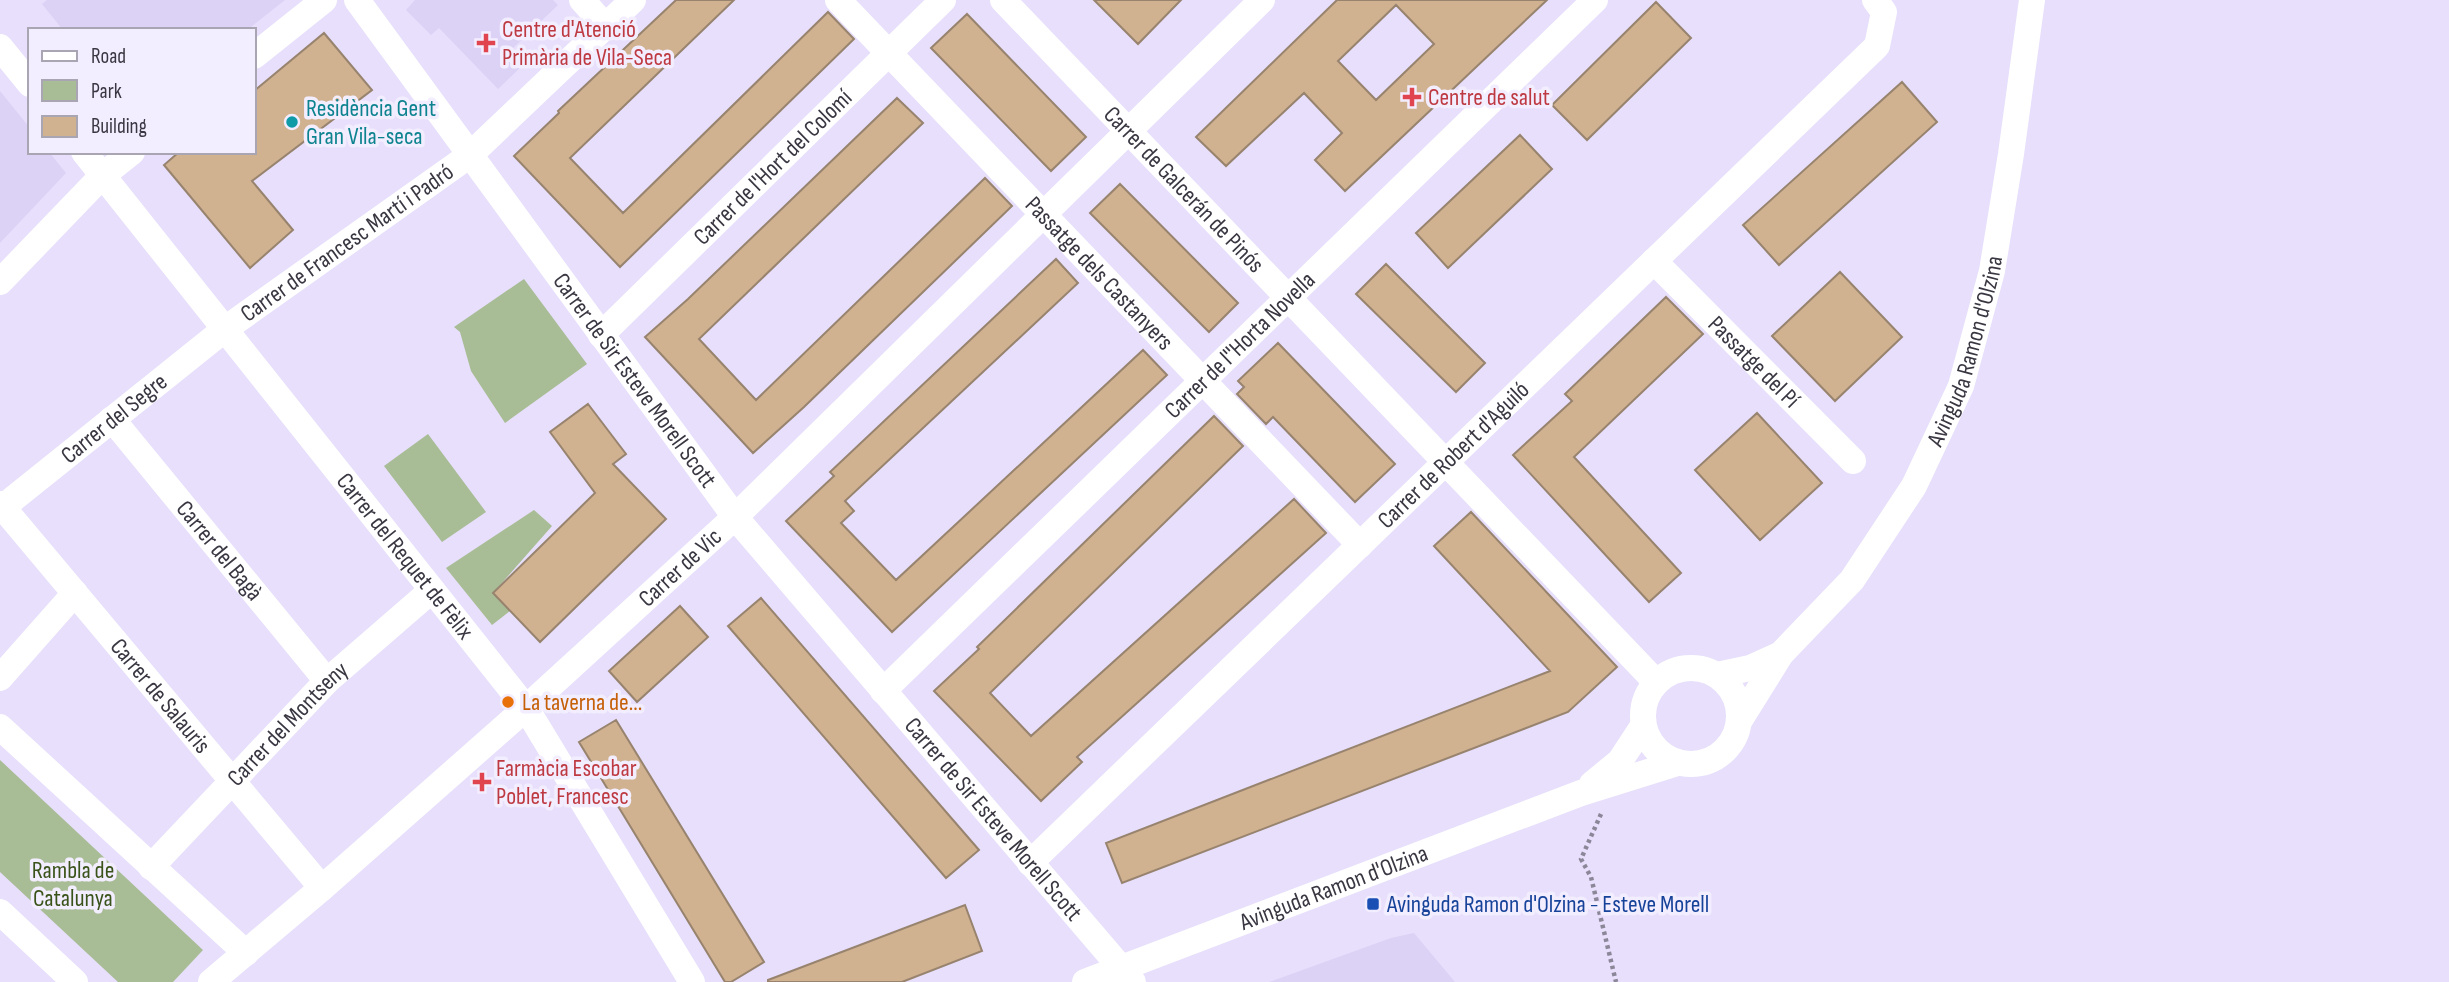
<svg xmlns="http://www.w3.org/2000/svg" width="2449" height="982" font-family="'Sofia Sans Condensed',sans-serif">
	<style>
		.built { fill: #dcd2f5 }
		.green { fill: #a8bc95 }
		.building { fill: #d0b190; stroke: #97836e; stroke-width: 2; fill-rule: evenodd }
		.lines { fill: none; stroke-linecap: round; stroke-linejoin: round }
		.path { stroke: #8c8699; stroke-width: 4.5; stroke-dasharray: 3.5 3.5; stroke-linecap: butt }
		.minor { stroke: #fff; stroke-width: 26 }
		.health-dot { fill: #e0444e; stroke: #f3eeff; stroke-width: 2.5 }
		.culture-dot { fill: #0f9aa8; stroke: #f3eeff; stroke-width: 2.5 }
		.food-dot { fill: #e8710a; stroke: #f3eeff; stroke-width: 2.5 }
		.transit-dot { fill: #1a4fb4; stroke: #f3eeff; stroke-width: 2.5 }
		.labels { text-anchor: middle; stroke-width: 7; stroke-linejoin: round; paint-order: stroke }
		.health-label { font-size: 24px; fill: #be3a42; stroke: #f3eeff; text-anchor: start }
		.culture-label { font-size: 24px; fill: #0d838f; stroke: #f3eeff; text-anchor: start }
		.street-label { font-size: 24px; fill: #3a3742; stroke: #f3eeff }
		.food-label { font-size: 24px; fill: #c56008; stroke: #f3eeff; text-anchor: start }
		.park-label { font-size: 24px; fill: #3a531a; stroke: #f3eeff }
		.transit-label { font-size: 24px; fill: #164399; stroke: #f3eeff; text-anchor: start }
	</style>
	<rect width="100%" height="100%" fill="#e7dffb"/>
	<path class="built" d="M47,0H285L247,30H63L42,4Z
		M415,0H553L558,5L510,51L523,65L498,89L439,28L431,35L406,10Z
		M0,91L30,128V152H49L66,173L0,243Z
		M1414,933L1455,982H1269L1391,938Z"/>
	<path class="green" d="M524,279L587,364L505,423L471,371L460,332L454,327Z
		M428,434L486,512L442,542L384,466Z
		M534,510L552,526L493,593L510,611L492,625L446,568Z
		M0,760L203,950L173,982H118L0,872Z"/>
	<path class="building" d="M676,0H734L570,158L623,213L828,12L854,39L620,267L514,156L559,113L558,111Z
		M1094,0H1181L1138,44Z
		M1337,0H1547L1345,191L1315,160L1342,133L1304,93L1226,166L1196,137ZM1396,5L1434,44L1376,100L1338,61Z
		M1656,2L1691,38L1587,140L1552,105Z
		M967,14L1086,137L1051,171L931,48Z
		M324,33L372,90L252,181L293,230L250,268L164,165L179,152H254V91Z
		M1902,82L1937,122L1779,265L1743,225Z
		M897,98L923,123L699,339L756,400L985,178L1012,206L804,407L753,453L645,337L688,299Z
		M1520,135L1552,169L1448,268L1416,233Z
		M1120,184L1238,303L1209,332L1090,213Z
		M1056,259L1078,283L845,501L854,511L841,523L896,580L1143,350L1167,375L892,632L786,521L834,476L830,472Z
		M1386,264L1485,363L1456,392L1356,294Z
		M1840,272L1902,337L1835,401L1772,336Z
		M1666,297L1703,334L1574,457L1681,573L1649,602L1513,455L1572,401L1565,394Z
		M1278,343L1395,464L1355,502L1273,417L1266,424L1237,394L1244,387L1238,381Z
		M588,404L626,454L613,464L666,519L540,642L493,593L595,493L550,432Z
		M1757,413L1822,483L1760,540L1695,470Z
		M1214,416L1243,446L990,693L1031,736L1294,499L1326,533L1077,757L1082,762L1041,801L934,691L979,649L977,647Z
		M1471,512L1617,667L1568,712L1122,883L1106,843L1550,671L1434,546Z
		M761,598L979,850L946,878L728,626Z
		M680,606L708,637L637,702L609,671Z
		M616,720L764,962L731,982H725L579,742Z
		M965,905L982,951L902,982H768V980Z"/>
	<g class="lines">
		<path class="path" d="M1601,814L1581,859L1591,877L1616,982"/>
		<g class="minor">
			<path id="s1" d="M357,0L735,517L1133,982"/>
			<path d="M582,0L605,26"/>
			<path id="s2" d="M838,0L1360,545"/>
			<path id="s3" d="M1003,0L1656,682"/>
			<path d="M0,47L30,84"/>
			<path d="M254,56L324,0"/>
			<path id="s4" d="M84,152L526,708L692,982"/>
			<path id="s5" d="M1654,261L1853,461"/>
			<path d="M0,282L103,175L132,152"/>
			<path id="s6" d="M601,335L943,0"/>
			<path id="s7" d="M112,419L327,681"/>
			<path id="s8" d="M0,504L322,888"/>
			<path id="s9" d="M3,507L225,329L470,155L633,0"/>
			<circle cx="1691" cy="716" r="48"/>
			<path d="M1717,675L1750,668L1781,654"/>
			<path d="M0,678L75,593"/>
			<path id="s10" d="M883,691L1595,0"/>
			<path id="s11" d="M1740,720L1781,654L1852,580L1914,486L1961,386L1992,271L2011,154L2032,0"/>
			<path d="M0,727L246,953"/>
			<path d="M1592,784L1620,761L1643,726"/>
			<path id="s12" d="M1030,863L1877,46L1884,12L1875,0"/>
			<path id="s13" d="M151,867L327,681L432,590"/>
			<path d="M0,912L75,982"/>
			<path id="s14" d="M211,982L322,888L526,708L735,517L1262,0"/>
			<path id="s15" d="M1085,982L1581,793L1677,763"/>
		</g>
	</g>
	<g class="health-dot">
		<path d="M482.5 32.5h7v7h7v7h-7v7h-7v-7h-7v-7h7z"/>
		<path d="M1408.5 86.5h7v7h7v7h-7v7h-7v-7h-7v-7h7z"/>
		<path d="M478.5 771.5h7v7h7v7h-7v7h-7v-7h-7v-7h7z"/>
	</g>
	<circle class="culture-dot" cx="292" cy="122" r="7"/>
	<circle class="food-dot" cx="508" cy="702" r="7"/>
	<rect class="transit-dot" x="1366" y="897" width="14" height="14" rx="3.5"/>
	<g class="labels">
		<g class="health-label">
			<text x="502" y="37">Centre d'Atenció<tspan x="502" dy="28">Primària de Vila-Seca</tspan></text>
			<text x="1428" y="105">Centre de salut</text>
			<text x="496" y="776">Farmàcia Escobar<tspan x="496" dy="28">Poblet, Francesc</tspan></text>
		</g>
		<g class="culture-label">
			<text x="306" y="116">Residència Gent<tspan x="306" dy="28">Gran Vila-seca</tspan></text>
		</g>
		<g class="street-label">
			<text dy="8" stroke="none"><textPath href="#s6" startOffset="240">Carrer de l'Hort del Colomí</textPath></text>
			<text dy="8" stroke="none"><textPath href="#s3" startOffset="262">Carrer de Galcerán de Pinós</textPath></text>
			<text dy="8" stroke="none"><textPath href="#s9" startOffset="434">Carrer de Francesc Martí i Padró</textPath></text>
			<text dy="8" stroke="none"><textPath href="#s2" startOffset="378">Passatge dels Castanyers</textPath></text>
			<text dy="8" stroke="none"><textPath href="#s10" startOffset="497">Carrer de l''Horta Novella</textPath></text>
			<text dy="8" stroke="none"><textPath href="#s11" startOffset="438">Avinguda Ramon d'Olzina</textPath></text>
			<text dy="8" stroke="none"><textPath href="#s5" startOffset="142">Passatge del Pí</textPath></text>
			<text dy="8" stroke="none"><textPath href="#s1" startOffset="471">Carrer de Sir Esteve Morell Scott</textPath></text>
			<text dy="8" stroke="none"><textPath href="#s9" startOffset="142">Carrer del Segre</textPath></text>
			<text dy="8" stroke="none"><textPath href="#s12" startOffset="588">Carrer de Robert d'Aguiló</textPath></text>
			<text dy="8" stroke="none"><textPath href="#s7" startOffset="170">Carrer del Bagà</textPath></text>
			<text dy="8" stroke="none"><textPath href="#s4" startOffset="516">Carrer del Requet de Fèlix</textPath></text>
			<text dy="8" stroke="none"><textPath href="#s14" startOffset="626">Carrer de Vic</textPath></text>
			<text dy="8" stroke="none"><textPath href="#s8" startOffset="250">Carrer de Salauris</textPath></text>
			<text dy="8" stroke="none"><textPath href="#s13" startOffset="198">Carrer del Montseny</textPath></text>
			<text dy="8" stroke="none"><textPath href="#s1" startOffset="1038">Carrer de Sir Esteve Morell Scott</textPath></text>
			<text dy="8" stroke="none"><textPath href="#s15" startOffset="266">Avinguda Ramon d'Olzina</textPath></text>
		</g>
		<g class="food-label">
			<text x="522" y="710">La taverna de...</text>
		</g>
		<g class="park-label">
			<text x="73" y="878">Rambla de<tspan x="73" dy="28">Catalunya</tspan></text>
		</g>
		<g class="transit-label">
			<text x="1387" y="912">Avinguda Ramon d'Olzina - Esteve Morell</text>
		</g>
	</g>
	<rect x="28" y="28" width="228" height="126" fill="#f3eeff" stroke="#a9a5b3" stroke-width="2"/>
	<rect x="42" y="51" width="35" height="10" fill="#ffffff" stroke="#a9a5b3" stroke-width="2"/>
	<text x="91" y="63" font-size="21" fill="#3a3742">Road</text>
	<rect x="42" y="80" width="35" height="21" fill="#a8bc95" stroke="#a9a5b3" stroke-width="2"/>
	<text x="91" y="98" font-size="21" fill="#3a3742">Park</text>
	<rect x="42" y="116" width="35" height="21" fill="#d0b190" stroke="#a9a5b3" stroke-width="2"/>
	<text x="91" y="133" font-size="21" fill="#3a3742">Building</text>
</svg>
